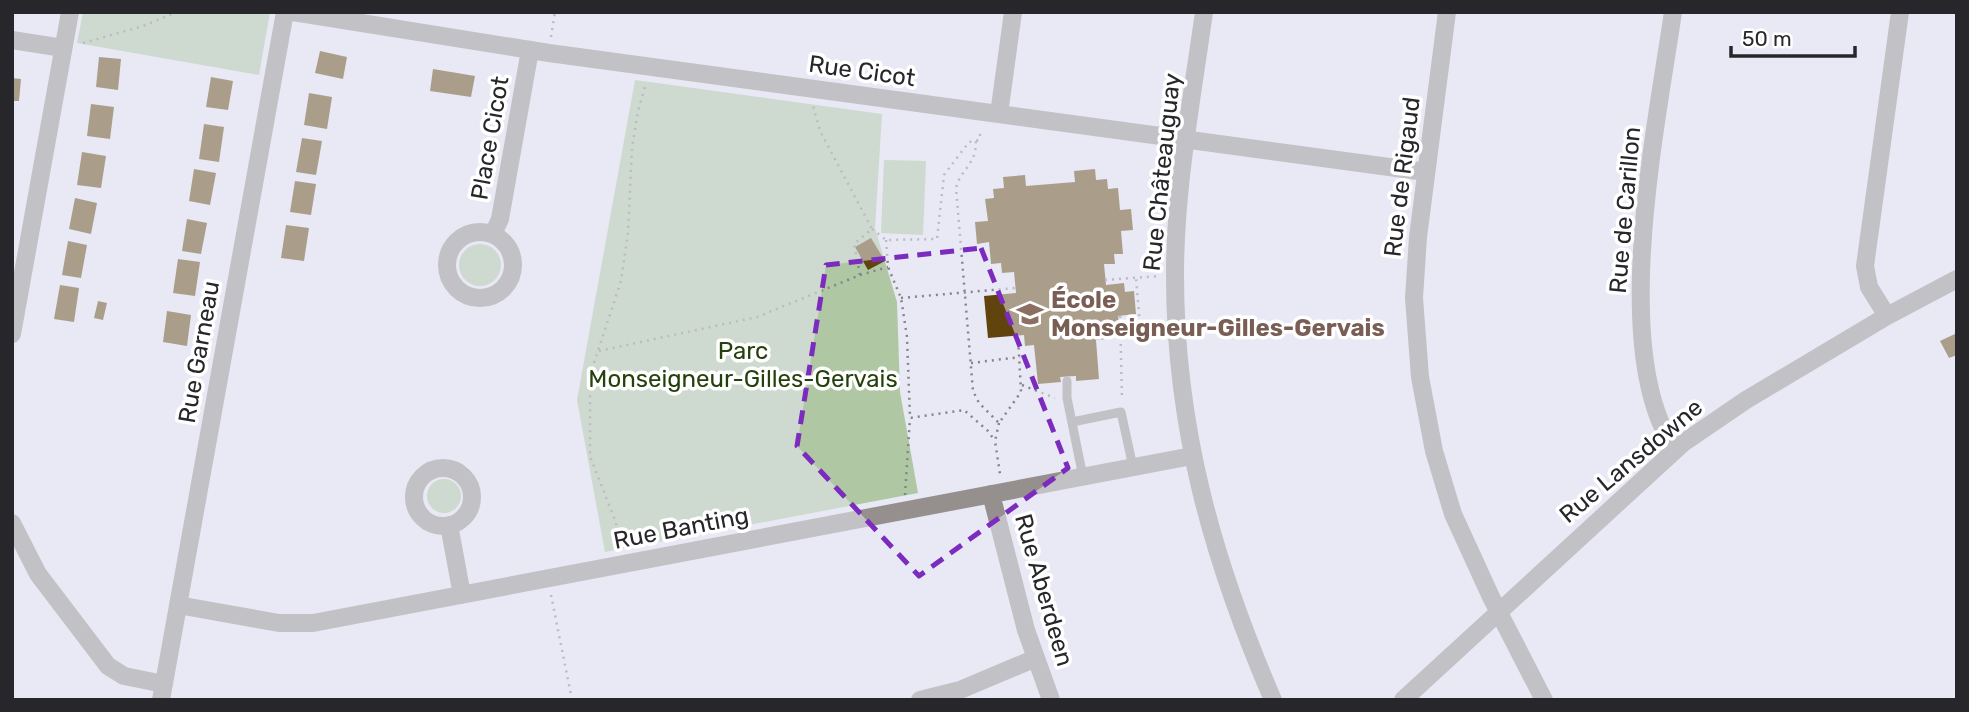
<svg xmlns="http://www.w3.org/2000/svg" width="1969" height="712" font-family="Rubik,sans-serif">
	<style>
		.green { fill: #afc7a2 }
		.building { fill: #60430d }
		.lines { fill: none; stroke-linecap: round; stroke-linejoin: round }
		.path { stroke: #84848b; stroke-width: 2.5; stroke-dasharray: 2 5; stroke-linecap: butt }
		.service { stroke: #95908e; stroke-width: 9 }
		.minor { stroke: #95908e; stroke-width: 18 }
		.marked { fill: none; stroke: #7b2cbf; stroke-width: 5; stroke-dasharray: 14 9; stroke-linejoin: round }
		.labels { text-anchor: middle; stroke-width: 7; stroke-linejoin: round; paint-order: stroke }
		.street-label { font-size: 24px; fill: #27272b; stroke: #fff }
		.education-label { font-size: 24px; font-weight: bold; fill: #785e54; stroke: #fff; text-anchor: start }
		.park-label { font-size: 24px; fill: #24410c; stroke: #fff }
	</style>
	<rect width="100%" height="100%" fill="#e8e9f4"/>
	<path class="green" d="M83,12H270L259,75L77,43Z
		M635,80L882,114L875,228L897,302L900,392L918,493L605,552L577,400Z
		M884,160L926,161L923,235L881,233Z
		M459 265a21 21 0 1 1 42 0a21 21 0 1 1-42 0Z
		M427 496a17 17 0 1 1 34 0a17 17 0 1 1-34 0Z"/>
	<path class="building" d="M320,51L347,57L343,79L315,73Z
		M99,57L121,59L118,90L96,87Z
		M433,69L475,76L471,97L430,91Z
		M211,77L233,81L228,110L206,107Z
		M12,78L21,79L19,101H12Z
		M309,93L332,97L327,129L304,125Z
		M91,104L114,107L110,139L87,136Z
		M204,124L224,127L219,162L199,159Z
		M302,138L322,141L316,175L296,172Z
		M82,152L106,156L101,188L77,185Z
		M194,169L216,173L210,205L189,201Z
		M1095,169L1096,180L1107,179L1108,189L1118,188L1120,210L1131,209L1133,230L1121,231L1123,254H1114L1115,264H1104L1106,285L1124,283L1125,292L1134,291L1136,314L1118,316L1119,323L1104,324L1106,339L1096,340L1099,379L1076,381V376L1060,377L1061,382L1038,384L1034,345L1025,346L1024,335L988,338L984,296L1016,293L1014,272L1002,273L1001,263L991,264L989,242L977,244L975,222L988,221L985,199L994,198L993,189L1004,188L1003,177L1025,175L1026,186L1075,182L1074,171Z
		M295,181L316,184L311,215L290,212Z
		M75,198L97,203L91,234L69,229Z
		M187,219L207,223L201,254L182,251Z
		M286,225L309,228L304,261L281,258Z
		M871,238L885,261L868,270L855,247Z
		M68,241L87,245L81,278L62,275Z
		M178,259L200,262L195,296L173,293Z
		M60,285L79,288L74,322L54,319Z
		M98,301L107,303L103,320L94,318Z
		M167,311L191,315L187,346L163,342Z
		M1957,333V355L1949,358L1940,341Z"/>
	<g class="lines">
		<path class="path" d="M551,37L555,12
			M83,43L143,26L177,12
			M976,141C976,166 961,168 956,188L973,391L979,403L999,423L1021,392L1018,336
			M872,229L886,240L937,239L944,175L969,142L979,140L981,129
			M886,240L888,267L901,298L907,337L910,418L964,410L988,431L995,441
			M860,275L888,267
			M1105,280L1160,276
			M901,298L1015,288
			M1120,316L1122,399
			M1140,325L1158,323
			M1121,327L1140,325L1136,278
			M599,351L757,317L860,275L854,244L872,229L820,131L813,106
			M971,363L1020,357
			M1022,385L1055,398
			M999,423L995,441L1000,474
			M905,495L910,418
			M620,546L616,523L590,456V375L621,281L628,233L632,148L638,111L646,83
			M551,595L572,700"/>
		<path class="service" d="M1067,381V398L1083,477
			M1072,422L1121,412L1133,467"/>
		<path class="minor" d="M293,12L549,53L1426,172
			M1204,12C1192,99 1175,187 1175,275C1175,428 1213,561 1273,700
			M1447,12L1418,237L1414,298L1420,377L1434,451L1453,514L1491,597L1544,700
			M1673,12C1657,124 1608,354 1675,449
			M12,40L63,48
			M999,114L1013,12
			M447 265a33 33 0 1 1 66 0a33 33 0 1 1-66 0Z
			M493,234L500,219L530,50
			M1887,316L1869,287L1865,266L1900,12
			M12,334L70,12
			M414 497a29 29 0 1 1 58 0a29 29 0 1 1-58 0Z
			M991,494L1026,630L1051,700
			M12,523L38,574L108,666L124,676L164,684
			M449,525L462,595
			M178,605L279,623H313L1192,456
			M161,700L285,12
			M920,700L960,690L1036,658
			M1403,700L1683,443L1746,400L1887,316L1957,279"/>
	</g>
	<path d="M0 0H1969V712H0ZM981,248L1068,468L919,576L797,446L826,265Z" fill="#e8e9f4" fill-opacity=".55" fill-rule="evenodd"/>
	<path class="marked" d="M981,248L1068,468L919,576L797,446L826,265Z"/>
	<defs>
		<g id="school-bare" transform="scale(2.1)"><path d="M0-5L7-2L0 1L-7-2ZM-4 1L0 2.5L4 1V4Q0 6-4 4Z" fill="#8d6e63" stroke="#fff" stroke-width="2.5" paint-order="stroke"/></g>
	</defs>
	<g fill-rule="evenodd">
		<use href="#school-bare" x="1030" y="314"/>
	</g>
	<g class="labels">
		<g class="street-label">
			<text transform="translate(862 71) rotate(8)" y="8">Rue Cicot</text>
			<text transform="translate(490 138) rotate(-80)" y="8">Place Cicot</text>
			<text transform="translate(1162 172) rotate(-84)" y="8">Rue Châteauguay</text>
			<text transform="translate(1402 177) rotate(-83)" y="8">Rue de Rigaud</text>
			<text transform="translate(1625 210) rotate(-85)" y="8">Rue de Carillon</text>
			<text transform="translate(199 352) rotate(-80)" y="8">Rue Garneau</text>
			<text transform="translate(1631 461) rotate(-40)" y="8">Rue Lansdowne</text>
			<text transform="translate(681 528) rotate(-11)" y="8">Rue Banting</text>
			<text transform="translate(1044 590) rotate(74)" y="8">Rue Aberdeen</text>
		</g>
		<g class="education-label">
			<text x="1051" y="308">École<tspan x="1051" dy="28">Monseigneur-Gilles-Gervais</tspan></text>
		</g>
		<g class="park-label">
			<text x="743" y="359">Parc<tspan x="743" dy="28">Monseigneur-Gilles-Gervais</tspan></text>
		</g>
	</g>
	<rect width="1969" height="712" fill="none" stroke="#27272b" stroke-width="28"/>
	<path d="M1731 46v10h124v-10" fill="none" stroke="#27272b" stroke-width="3.5"/>
	<text x="1742" y="46" font-size="21" fill="#27272b" stroke="#ffffff" stroke-width="5" paint-order="stroke">50 m</text>
</svg>
